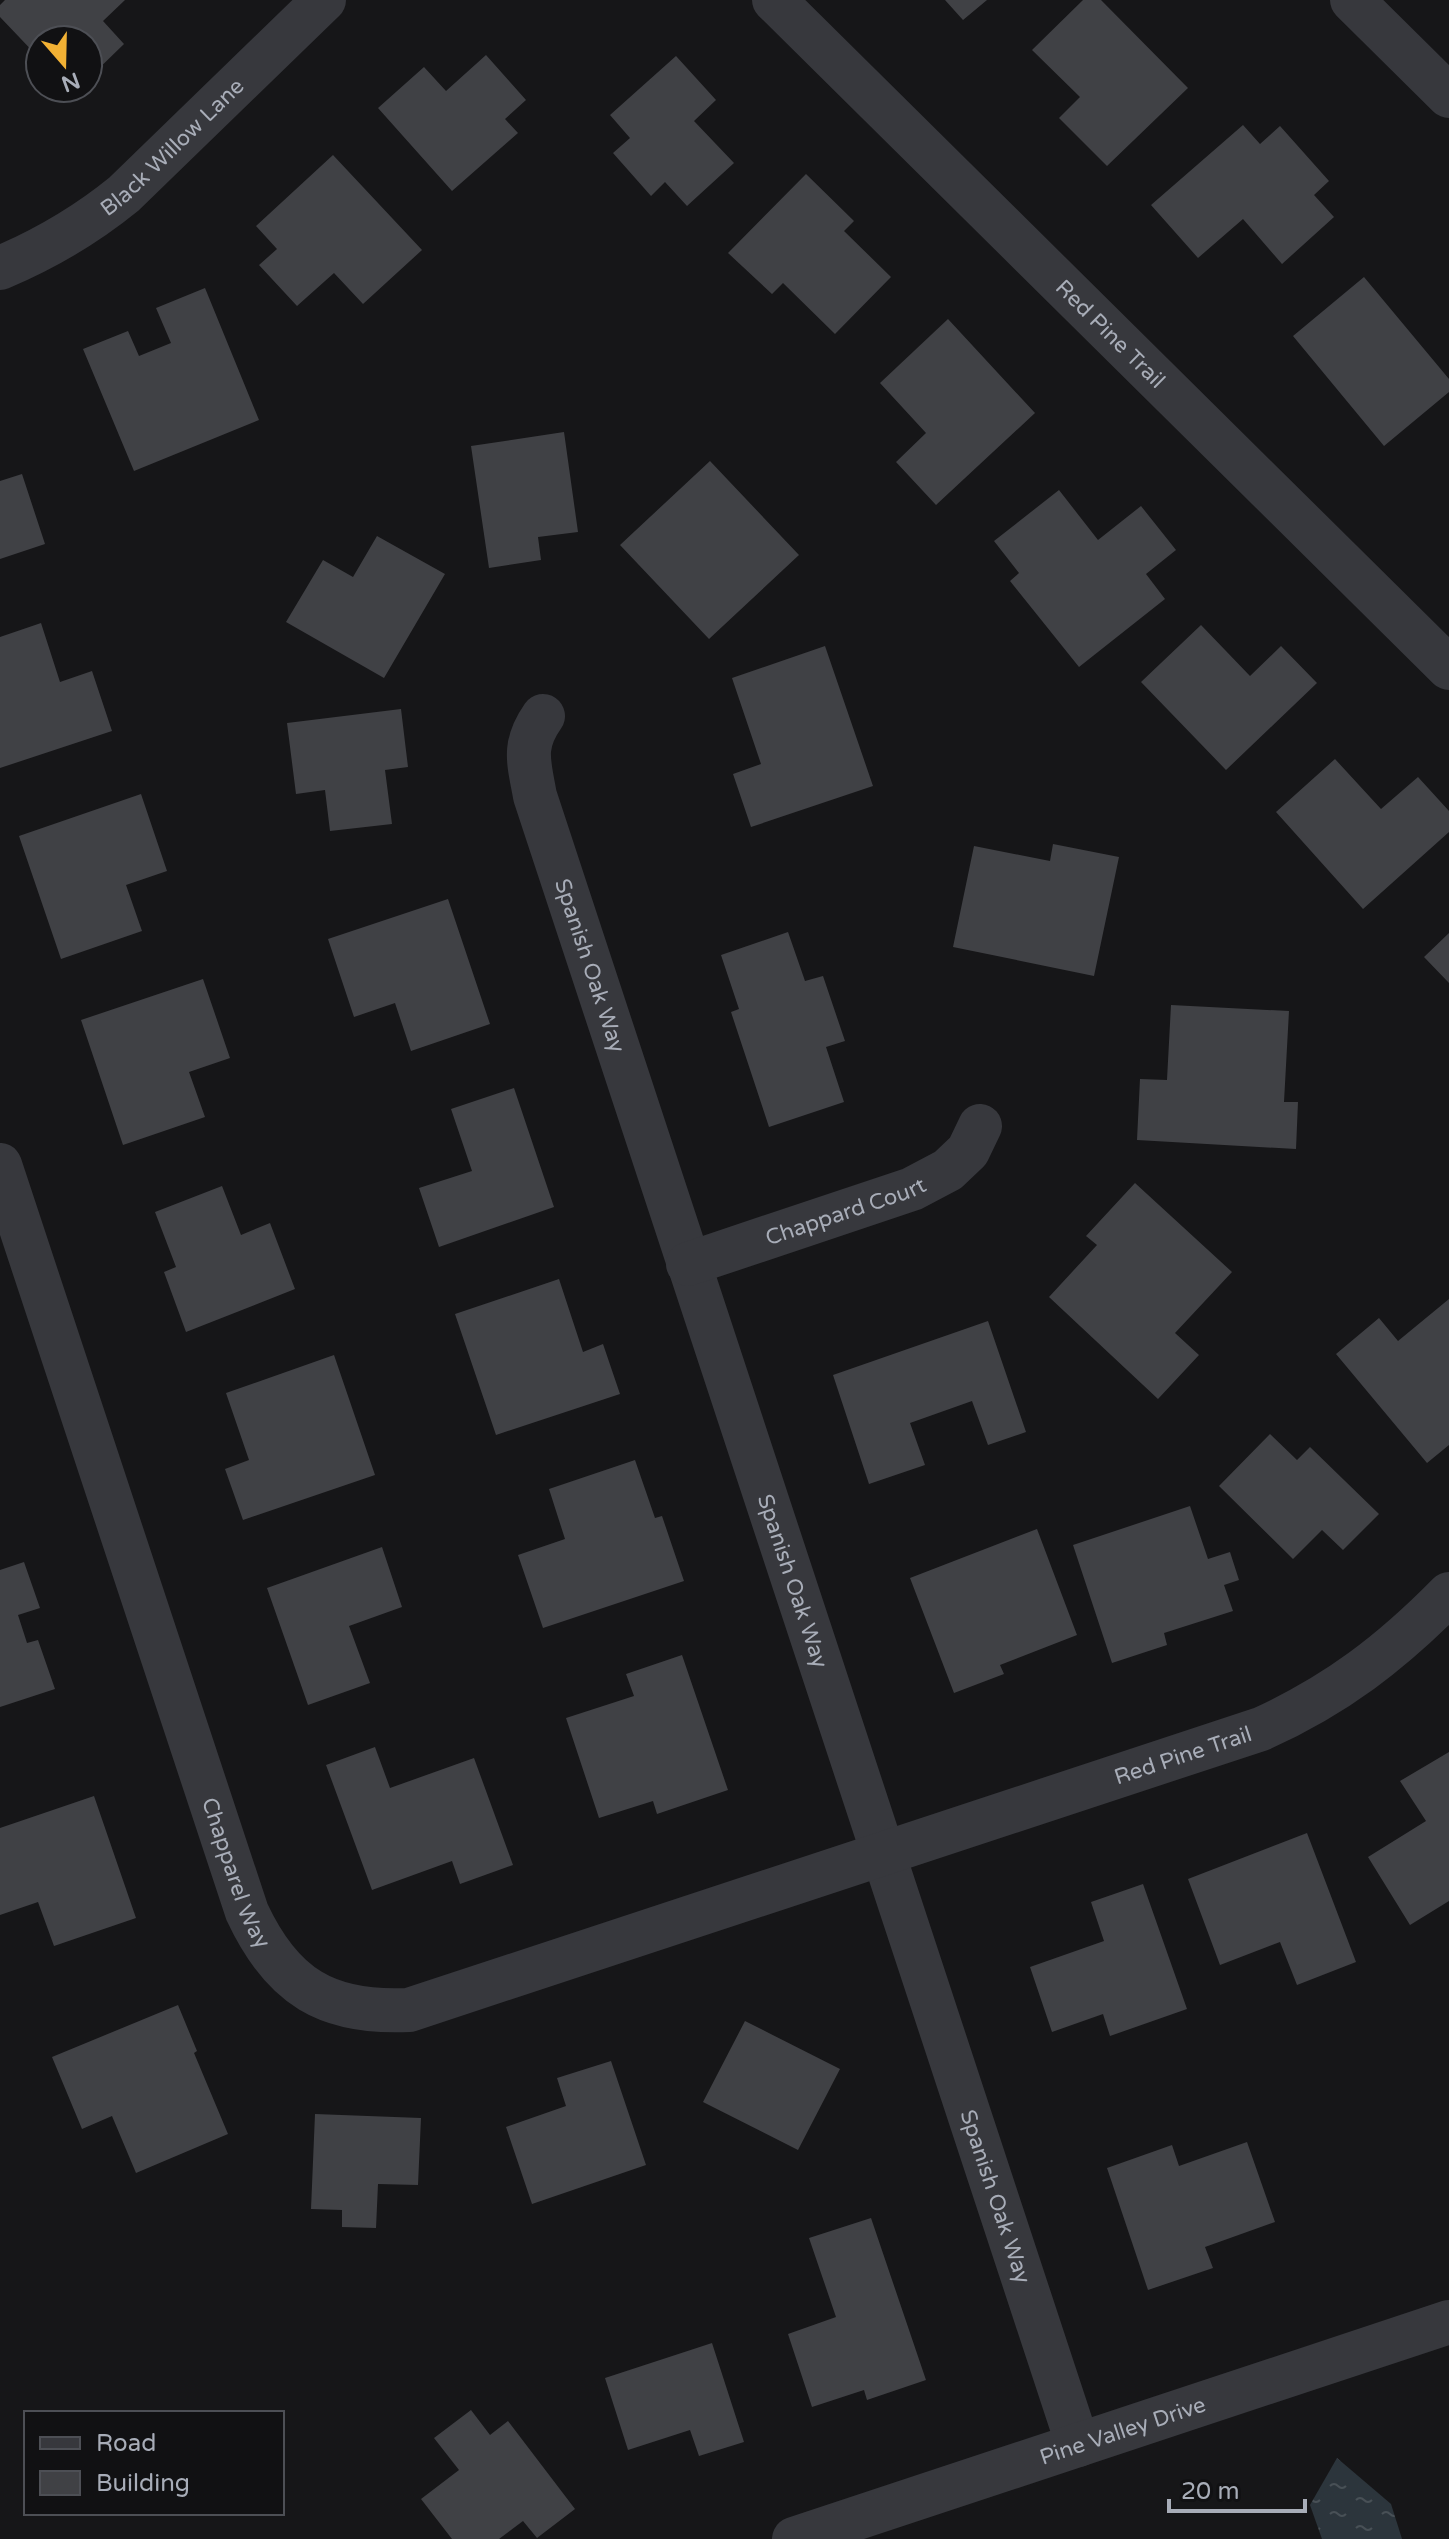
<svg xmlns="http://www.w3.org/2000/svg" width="1449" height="2539" font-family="'Varela Round',sans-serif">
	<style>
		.water { fill: url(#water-ripples) }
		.building { fill: #404145 }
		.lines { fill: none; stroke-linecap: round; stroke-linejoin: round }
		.minor { stroke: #37383d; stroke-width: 44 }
		.labels { text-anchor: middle; stroke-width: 8; stroke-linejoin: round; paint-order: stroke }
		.street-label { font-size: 22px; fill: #a8adb8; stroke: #111113 }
	</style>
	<defs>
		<pattern id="water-ripples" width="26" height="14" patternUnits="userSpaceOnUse" patternTransform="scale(2)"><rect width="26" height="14" fill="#2c353c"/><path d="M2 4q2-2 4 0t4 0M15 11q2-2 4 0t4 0" fill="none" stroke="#485056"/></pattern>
	</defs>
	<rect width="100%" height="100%" fill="#161618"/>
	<path class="water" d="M1337,2458L1391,2504L1402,2539H1322L1310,2505Z"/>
	<path class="building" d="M5,0H125L103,21L124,44L88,79V40H40V59L0,17V5Z
		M945,0H987L963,20Z
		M1083,0H1101L1188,88L1107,166L1059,118L1080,97L1032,50Z
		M486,55L526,100L505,119L518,133L452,191L378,108L424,67L446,91Z
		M676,56L716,100L694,121L734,163L687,206L665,182L651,196L613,153L630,138L610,115Z
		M1243,125L1260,144L1280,126L1329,181L1314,195L1334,217L1282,264L1243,219L1198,258L1151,205Z
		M333,155L422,250L363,304L334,273L297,306L259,265L277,249L256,226Z
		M806,174L854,221L844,231L891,277L835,334L783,283L772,294L728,253Z
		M1364,277L1449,379V392L1384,446L1293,336Z
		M205,288L259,420L134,471L83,349L128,331L139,356L171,343L156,308Z
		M948,319L1035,413L936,505L896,462L926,433L880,383Z
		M564,432L578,532L538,537L541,560L489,568L471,446Z
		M710,461L799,555L709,639L620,545Z
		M22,474L45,544L0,559V481Z
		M1059,490L1098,540L1141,506L1176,550L1146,574L1165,599L1079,667L1010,581L1019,573L994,541Z
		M377,536L445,574L384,678L286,622L323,560L353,577Z
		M41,623L60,682L92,671L112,731L0,768V637Z
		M1201,625L1250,676L1281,646L1317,683L1226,770L1141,682Z
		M825,646L873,786L751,827L733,774L761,764L732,678Z
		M401,709L408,767L385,770L392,824L330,831L325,790L296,794L287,723Z
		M1335,759L1381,809L1418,777L1449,811V832L1363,909L1276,812Z
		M141,794L167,871L126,885L142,931L61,959L19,836Z
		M1053,844L1119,857L1094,976L953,947L974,846L1050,861Z
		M448,899L490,1024L411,1051L395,1003L354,1017L328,939Z
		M788,932L805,981L823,976L845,1041L826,1047L844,1102L769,1127L731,1012L739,1009L721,955Z
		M1449,933V983L1424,957Z
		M203,979L230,1058L189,1072L205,1117L123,1145L81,1020Z
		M1171,1005L1289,1011L1284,1102H1298L1296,1149L1137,1140L1140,1079L1167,1080Z
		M514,1088L554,1207L439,1247L419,1188L472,1171L451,1109Z
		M1135,1183L1232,1272L1175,1333L1199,1355L1158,1399L1049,1297L1097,1245L1086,1236Z
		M222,1186L241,1235L270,1223L295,1289L186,1332L164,1272L176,1267L155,1212Z
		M559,1279L583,1352L603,1344L620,1394L496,1435L455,1314Z
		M1449,1299V1445L1427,1463L1336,1354L1379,1318L1398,1341Z
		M988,1321L1026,1432L988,1445L972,1401L910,1423L925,1465L869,1484L833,1375Z
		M334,1355L375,1475L243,1520L225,1469L249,1460L226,1393Z
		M1270,1434L1297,1460L1310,1447L1379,1514L1343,1550L1322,1530L1293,1559L1219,1486Z
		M635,1460L655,1518L662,1516L684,1581L543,1628L518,1555L565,1539L549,1489Z
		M1190,1506L1208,1559L1230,1552L1239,1580L1224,1585L1233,1611L1164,1633L1167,1645L1112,1663L1073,1545Z
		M1037,1529L1077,1635L1000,1665L1004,1674L954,1693L910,1578Z
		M382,1547L402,1607L349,1626L370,1683L308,1705L267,1588Z
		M24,1562L40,1608L18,1615L27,1643L38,1640L55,1689L0,1707V1570Z
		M682,1655L728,1790L657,1814L653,1801L599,1818L566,1718L634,1696L626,1674Z
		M375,1747L390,1788L474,1758L513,1865L460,1884L452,1861L372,1890L326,1765Z
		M1449,1752V1901L1410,1925L1368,1857L1426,1821L1400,1781Z
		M94,1796L136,1918L54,1946L38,1902L0,1915V1828Z
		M1307,1833L1356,1962L1297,1985L1280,1942L1220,1965L1188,1879Z
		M1143,1884L1187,2009L1110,2036L1103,2014L1052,2032L1030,1967L1104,1941L1091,1902Z
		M178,2005L197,2051L194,2053L228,2134L136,2173L112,2116L82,2129L52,2057Z
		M745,2021L840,2069L798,2150L703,2102Z
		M611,2061L646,2165L532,2204L506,2127L566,2106L557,2078Z
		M315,2114L421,2118L418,2185L378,2184L376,2228L342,2227V2210L311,2209Z
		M1247,2142L1275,2222L1205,2247L1213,2268L1148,2290L1107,2168L1172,2145L1179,2166Z
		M871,2218L926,2380L867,2400L864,2390L812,2407L788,2334L836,2317L809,2238Z
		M712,2343L744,2442L699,2456L690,2430L628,2450L605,2378Z
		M471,2410L490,2435L508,2421L575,2509L537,2538L523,2521L499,2539H452L421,2499L459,2470L434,2438Z"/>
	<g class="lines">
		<g class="minor">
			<path id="s1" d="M774,0L1449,668"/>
			<path d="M1352,0L1449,96"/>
			<path id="s2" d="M0,268C45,249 86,225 124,194L324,0"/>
			<path id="s3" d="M543,716C522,746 529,762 535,796L1078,2445"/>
			<path id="s4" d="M0,1165L247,1912C282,1987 327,2014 409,2010L1261,1729C1336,1695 1391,1653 1449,1594"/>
			<path id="s5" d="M688,1264L912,1189L948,1170L968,1151L980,1126"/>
			<path id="s6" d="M794,2539L1449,2322"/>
		</g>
	</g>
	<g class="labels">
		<g class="street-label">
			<text dy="8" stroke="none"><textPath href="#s2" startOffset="212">Black Willow Lane</textPath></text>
			<text dy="8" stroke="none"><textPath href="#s1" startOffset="474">Red Pine Trail</textPath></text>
			<text dy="8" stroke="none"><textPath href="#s3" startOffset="262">Spanish Oak Way</textPath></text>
			<text dy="8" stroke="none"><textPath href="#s5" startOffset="166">Chappard Court</textPath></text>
			<text dy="8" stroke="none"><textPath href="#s3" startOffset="910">Spanish Oak Way</textPath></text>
			<text dy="8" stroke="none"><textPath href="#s4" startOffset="1806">Red Pine Trail</textPath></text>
			<text dy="8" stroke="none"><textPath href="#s4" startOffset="746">Chapparel Way</textPath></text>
			<text dy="8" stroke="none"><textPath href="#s3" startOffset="1558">Spanish Oak Way</textPath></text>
			<text dy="8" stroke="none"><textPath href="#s6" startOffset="346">Pine Valley Drive</textPath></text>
		</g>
	</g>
	<rect x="24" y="2411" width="260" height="104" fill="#111113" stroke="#4d4f55" stroke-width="2"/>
	<rect x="40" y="2437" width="40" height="12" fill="#37383d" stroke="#4d4f55" stroke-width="2"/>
	<text x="96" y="2451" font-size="24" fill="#a8adb8">Road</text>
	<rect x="40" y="2471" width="40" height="24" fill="#404145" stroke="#4d4f55" stroke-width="2"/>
	<text x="96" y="2491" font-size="24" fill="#a8adb8">Building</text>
	<g transform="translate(64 64) rotate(160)"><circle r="38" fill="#111113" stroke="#4d4f55" stroke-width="2"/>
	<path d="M0-6L14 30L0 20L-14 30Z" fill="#f2b134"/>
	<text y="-12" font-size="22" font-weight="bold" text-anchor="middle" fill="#a8adb8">N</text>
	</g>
	<path d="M1169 2499v12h136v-12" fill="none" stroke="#a8adb8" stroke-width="4"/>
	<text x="1181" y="2499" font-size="24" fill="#a8adb8" stroke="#111113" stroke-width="6" paint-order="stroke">20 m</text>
</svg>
